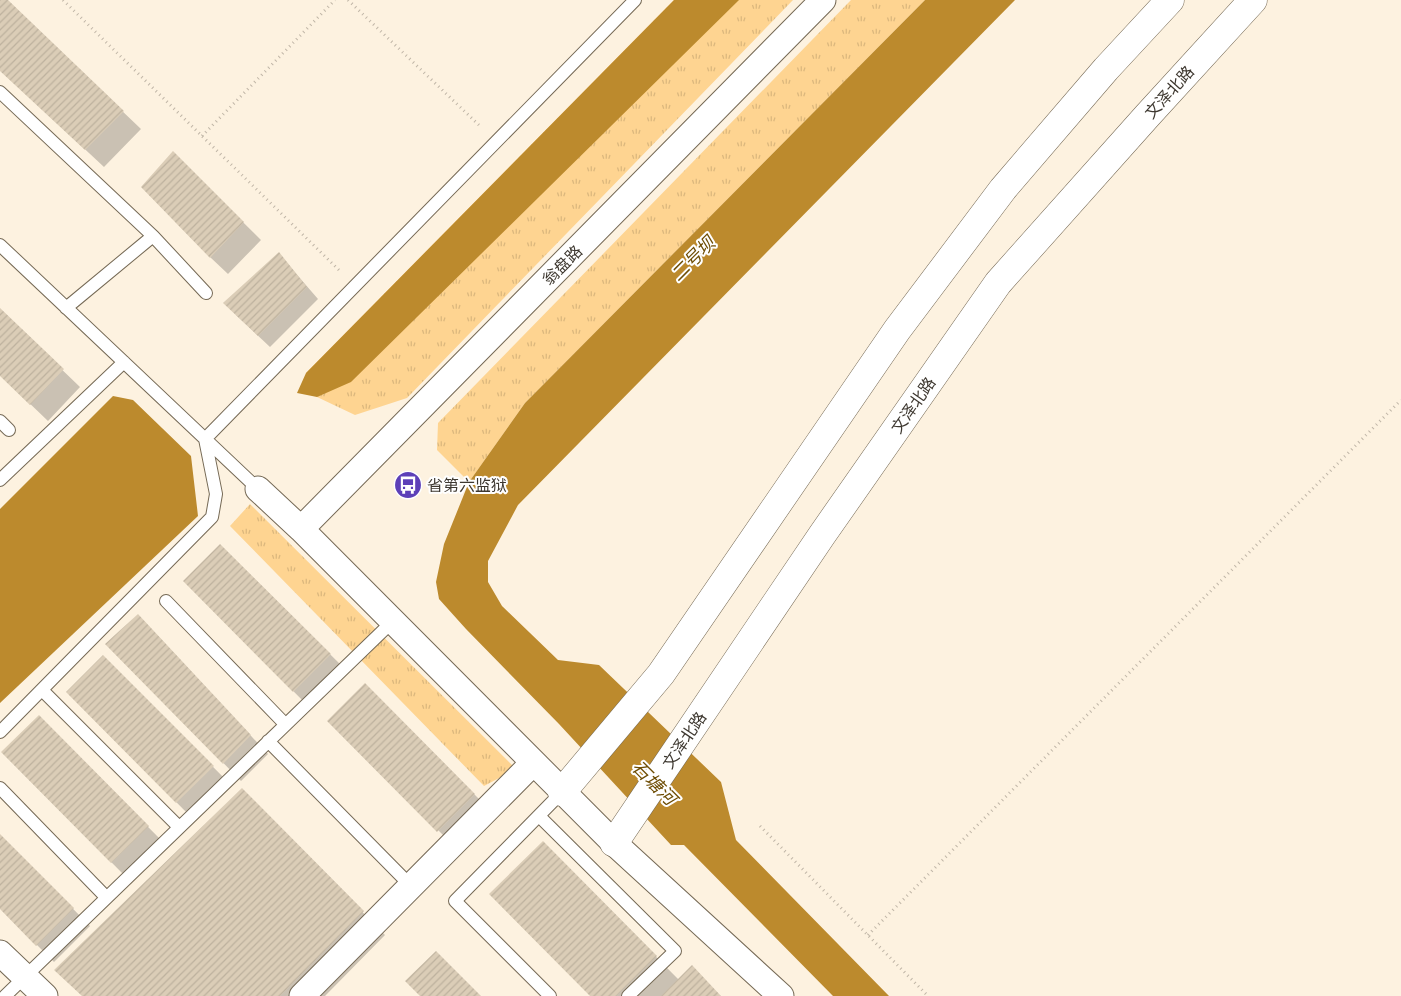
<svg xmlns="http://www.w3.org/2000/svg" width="1401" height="996" font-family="'Work Sans','Noto Sans SC',sans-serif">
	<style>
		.grass { fill: url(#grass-tufts) }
		.water { fill: #bc8a2d }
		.shadow { fill: #0003 }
		.building { fill: url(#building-hatch) }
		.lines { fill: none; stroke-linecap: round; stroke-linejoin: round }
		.service-casing { stroke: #756955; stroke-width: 14 }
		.minor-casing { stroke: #756955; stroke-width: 27 }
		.secondary-casing { stroke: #756955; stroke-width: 29 }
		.path { stroke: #c0b6a7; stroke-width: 3; stroke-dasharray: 1 4; stroke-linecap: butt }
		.service { stroke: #fff; stroke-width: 12 }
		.minor { stroke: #fff; stroke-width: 25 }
		.secondary { stroke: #fff; stroke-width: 28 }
		.labels { text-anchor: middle; stroke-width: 4; stroke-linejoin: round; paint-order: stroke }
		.street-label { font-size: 16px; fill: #3e3830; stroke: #fff }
		.poi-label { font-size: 16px; fill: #3e3830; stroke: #fff; text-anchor: start }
		.water-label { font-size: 18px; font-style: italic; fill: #6e4d04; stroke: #fff }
	</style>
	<defs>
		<pattern id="grass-tufts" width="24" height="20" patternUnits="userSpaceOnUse" patternTransform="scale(1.25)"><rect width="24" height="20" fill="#fed491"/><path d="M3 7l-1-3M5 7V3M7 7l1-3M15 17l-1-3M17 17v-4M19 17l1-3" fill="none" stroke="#dbb77d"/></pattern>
		<pattern id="building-hatch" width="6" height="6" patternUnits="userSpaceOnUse" patternTransform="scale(1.25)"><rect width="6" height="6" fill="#dbcdb7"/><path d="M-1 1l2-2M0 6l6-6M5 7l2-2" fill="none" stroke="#bdb19e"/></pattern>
	</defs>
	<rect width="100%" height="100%" fill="#fdf2e0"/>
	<path class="grass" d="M674,0H793L407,398L355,415L317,397L306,373Z
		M851,0H925L525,403L469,482L437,450L438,423Z
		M250,504L516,769L484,786L230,526Z"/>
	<path class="water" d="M674,0H739L351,382L317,397L297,393L306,373Z
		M925,0H1015L518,505L488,561V582L502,606L558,660L599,665L721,782L736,840L889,996H833L684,845H671L559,724L466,629L439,599L436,582L444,544L469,482L525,403Z
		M113,396L133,400L191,456L198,516L0,703V509Z"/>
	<path class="shadow" d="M0,0H6L141,129L104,167L0,70Z
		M173,153L261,240L228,274L210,257Z
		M279,254L318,299L270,347L236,315Z
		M0,310L80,387L48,421L0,375Z
		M220,545L348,672L311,709L184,581Z
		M156,634L268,754L241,781L107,644Z
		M103,656L230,784L194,820L67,692Z
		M365,685L492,812L456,848L329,721Z
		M39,717L165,844L129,880L3,753Z
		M242,790L385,935L325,996H82Z
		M0,835L90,926L54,962L0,908Z
		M543,843L679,980L721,996H592Z"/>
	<path class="building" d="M0,0H8L124,111L85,150L0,71Z
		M173,151L244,222L210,258L141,187Z
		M279,252L307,287L258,336L223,303Z
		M0,308L64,369L30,405L0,376Z
		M220,544L331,654L293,692L183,581Z
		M138,614L251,735L223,764L105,644Z
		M103,655L214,766L176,803L66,692Z
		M365,683L475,794L437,832L327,721Z
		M39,715L149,826L111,863L1,752Z
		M242,788L364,911L280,996H82L54,970Z
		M0,834L74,908L36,946L0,909Z
		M543,841L657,956L616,996H590L489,894Z
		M436,951L481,996H420L405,981Z
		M692,965L721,996H661Z"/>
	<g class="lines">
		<g class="service-casing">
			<path id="service" d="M0,92L153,236L206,293
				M0,245L258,489
				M66,308L153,236
				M0,421L9,430
				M0,480L124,362
				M166,601L285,724
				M42,690L179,827
				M0,732L212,517L216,494L205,439L635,0
				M268,741L411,886
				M0,788L106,897
				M539,816L675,951L628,996
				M5,996L393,621
				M550,996L455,901L562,792"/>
		</g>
		<g class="minor-casing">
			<path id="minor" d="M258,489L301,529L614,843L781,996
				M301,529L823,0
				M0,953L45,996
				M302,996L533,763"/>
		</g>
		<g class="secondary-casing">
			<path id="secondary" d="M562,792L661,674L897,330L1003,189L1106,69L1170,0
				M614,843L822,535L998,283L1147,116L1253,0"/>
		</g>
		<path class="path" d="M63,0L341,272
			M348,0L481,127
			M202,136L335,0
			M760,826L928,996
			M868,935L1401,400"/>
		<use href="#service" class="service"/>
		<use href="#minor" class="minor"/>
		<use href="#secondary" class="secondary"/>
	</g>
	<defs>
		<g id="bus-disc" transform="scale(1.4375)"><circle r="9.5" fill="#5d40b8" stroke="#fff"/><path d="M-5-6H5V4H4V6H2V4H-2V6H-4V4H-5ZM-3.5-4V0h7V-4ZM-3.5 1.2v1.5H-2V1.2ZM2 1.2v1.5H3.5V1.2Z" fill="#fff"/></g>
	</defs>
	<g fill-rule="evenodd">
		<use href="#bus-disc" x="408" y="485"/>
	</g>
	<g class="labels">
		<g class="street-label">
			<text transform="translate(1169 92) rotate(-48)" y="6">文泽北路</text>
			<text transform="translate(562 265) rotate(-45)" y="6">翁盘路</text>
			<text transform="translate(913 405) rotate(-55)" y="6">文泽北路</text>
			<text transform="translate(684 740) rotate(-56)" y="6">文泽北路</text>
		</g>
		<g class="poi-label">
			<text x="427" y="491">省第六监狱</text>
		</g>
		<g class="water-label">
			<text transform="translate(693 259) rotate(-45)" y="6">二号坝</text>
			<text transform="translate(654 783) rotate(45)" y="6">石塘河</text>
		</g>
	</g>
</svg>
